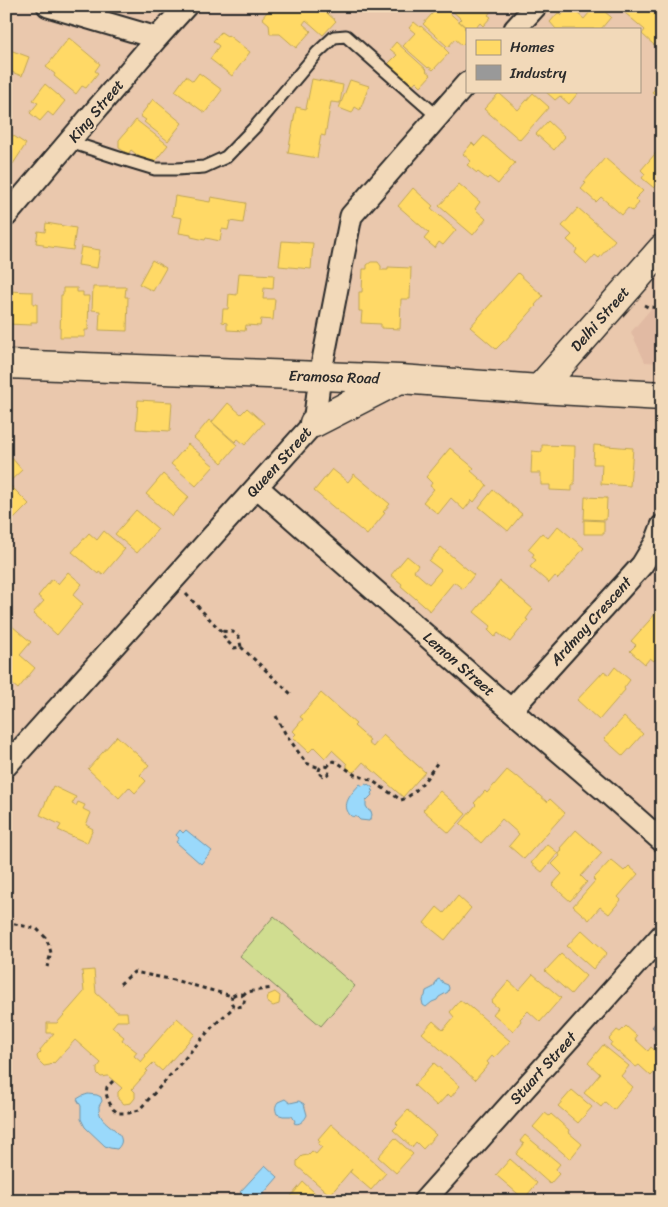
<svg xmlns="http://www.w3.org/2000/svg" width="668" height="1207" font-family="Sriracha,sans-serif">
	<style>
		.built { fill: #e1baa3 }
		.green { fill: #d0dd90; stroke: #7e845e }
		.water { fill: #9ad9fb; stroke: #6e93a8 }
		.homes { fill: #ffd966; stroke: #bfa554 }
		.industry { fill: #999; stroke: #787878 }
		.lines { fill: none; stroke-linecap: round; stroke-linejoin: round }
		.lane-casing { stroke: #2b2b2b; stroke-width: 15 }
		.street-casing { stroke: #2b2b2b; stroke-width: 25 }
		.secondary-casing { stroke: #2b2b2b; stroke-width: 31 }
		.path { stroke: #2b2b2b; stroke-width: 3; stroke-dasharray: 4 4; stroke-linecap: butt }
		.lane { stroke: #f2d9b9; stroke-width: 11 }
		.street { stroke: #f2d9b9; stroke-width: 21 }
		.secondary { stroke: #f2d9b9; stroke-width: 28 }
		.labels { text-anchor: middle; stroke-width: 5; stroke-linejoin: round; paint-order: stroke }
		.street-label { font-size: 15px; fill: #2b2b2b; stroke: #f2d9b9 }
	</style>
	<rect width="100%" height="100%" fill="#eac8ad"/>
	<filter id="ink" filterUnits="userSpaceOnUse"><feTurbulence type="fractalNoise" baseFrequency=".02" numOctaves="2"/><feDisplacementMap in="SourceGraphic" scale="10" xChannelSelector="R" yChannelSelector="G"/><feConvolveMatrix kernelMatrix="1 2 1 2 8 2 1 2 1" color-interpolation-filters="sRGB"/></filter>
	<g filter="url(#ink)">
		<path class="built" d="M662,296V363L645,362L631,332Z"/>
		<path class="green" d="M274,916L355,986L321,1026L240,956Z"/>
		<path class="water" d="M360,784L363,786L365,784L367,785L368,784L373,788L371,790L373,791L371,793L372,795L366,801V806L369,811H371L372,815L369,821L360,820L357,817L351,816C340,805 351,794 360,784Z
			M180,830L183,833L186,830L212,851L201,864L176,842L179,838L176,835Z
			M439,979L442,981L443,983L448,985L449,988L448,992L439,997L437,1000L432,1002L426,1007L423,1005L422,1000L425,996L426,991L434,987L437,980Z
			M88,1094L97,1095L101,1097L102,1101L99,1106C99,1110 99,1114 102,1118C108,1127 131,1136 117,1149L110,1148L105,1146L85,1127L81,1119V1106L77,1099L82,1096Z
			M285,1099L290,1103L299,1101L304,1104L307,1115C305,1120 299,1126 294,1123L295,1121L292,1116H283L277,1114C275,1109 275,1106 278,1102Z
			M265,1165L278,1177L257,1201H249L240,1192Z"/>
		<path class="homes" d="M272,6H319L336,21L323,35L306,20L303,24L311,31L296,48L280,34H270L269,24L262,18Z
			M439,6H442L465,27L464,28L467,31V40L462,45L455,39L448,47L423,24Z
			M447,6H495L488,15L491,17L483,26L480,23L475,29H468L459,21L461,19Z
			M569,6L584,19L595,6H598L611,17L601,29H556L550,22L558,13L561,16Z
			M631,6H662V38L654,45L642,34L645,30L625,13Z
			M414,22L420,27L421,26L446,48L445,49L449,53L433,70L429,67L428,68L403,46L415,33L409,28Z
			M221,32L227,36L228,35L250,52L232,76L210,59L219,46L213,41Z
			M69,38L100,64L95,71L98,73L86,88L82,86L76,94L54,76L55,74L46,67Z
			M396,42L427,70L426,71L431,75L421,86L416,81L409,89L385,67L397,55L390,49Z
			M10,50L29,57L22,76L6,70V59Z
			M199,73L222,90L205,113L175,91L186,76L193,81Z
			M312,79L343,85L340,103L331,102L325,136L321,135L317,158L288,153L296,107L306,109Z
			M350,80L369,86L360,110L355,107L352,113L339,108Z
			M662,81V100L652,92Z
			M45,84L65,101L53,116L48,112L40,121L30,113L38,103L33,100Z
			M545,91H575L578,93L569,104L560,96L555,100Z
			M499,93L518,110L533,93L549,107L520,140L484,109Z
			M153,99L182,123L168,141L144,122L146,120L140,116Z
			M136,120L168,145L151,166L131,150L128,154L119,148V140Z
			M548,121L565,137L554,150L536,134Z
			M6,131L26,144L13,164L6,160Z
			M484,136L515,163L498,184L489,177L487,179L478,172L477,173L467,165L471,161L463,154L472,143L475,146Z
			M662,146V184L661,185L658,183L654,188L642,178L645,174L641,170Z
			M605,158L643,191L635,199L639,203L632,211L628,208L622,215L601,197L596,202L581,189L586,183L584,182Z
			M459,184L480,202L475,209L486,219L473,235L439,206Z
			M413,188L433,206L431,208L456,230L443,245L439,242L435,248L424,239L429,233L398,206Z
			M175,196L210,202L211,197L246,203L243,223L230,221L228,230L222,229L220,241L206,238L205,240L191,237V235L179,233L182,218L172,216Z
			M578,208L615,240L599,258L595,255L587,264L575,253L577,249L567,240L572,235L562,226Z
			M46,223L76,228L73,250L43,246V244L36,243L38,231L45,232Z
			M282,241L313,243L311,269L279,266Z
			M81,247L100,250L97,268L78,265Z
			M152,260L166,268L153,291L139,284Z
			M371,262H378L381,266V270H388V267L411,268L410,299H401L400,329L381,328V324L361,323L362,311H359V292H362L363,269H367V265Z
			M239,273L274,275L273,289L264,288L263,299H275L273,320L261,319L260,326L246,325L245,331L227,330V323L222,322L223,309H228L229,294L237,295Z
			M518,273L543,296L535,305L536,306L505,341H504L496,349L470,327Z
			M93,287H126L125,297H128L127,331L99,330L100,311L92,310Z
			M63,288H77V292H83V296H89L88,330H85V337H60L61,295H63Z
			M6,291L33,292V304H37V322H31V325L6,324Z
			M138,400L172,402L170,431L136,429Z
			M228,403L241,414L247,408L264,423L245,445L238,439L235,442L212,422Z
			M209,420L237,445L222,463L194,438Z
			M188,444L214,466L196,486L171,464Z
			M542,445L575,446L574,486L572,485V491L550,490V485H541V473H531L532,451L542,452Z
			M594,445L633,448L630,486L601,484L602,464H593Z
			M450,448L474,468L471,471L487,485L474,502L472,500L464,510L451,498L438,514L423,502L434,489L430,486L432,483L426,477Z
			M6,451L22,470L8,483L29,504L14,519L6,511Z
			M332,469L348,482L354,474L390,504L383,512L385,513L367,535L314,491Z
			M163,474L189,497L172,516L146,494Z
			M493,490L522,514L508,531L479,507Z
			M585,497L607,498L606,520L584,519Z
			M136,510L158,529L137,553L115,534Z
			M584,520L604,521V534H584Z
			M558,526L584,548L558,579L555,576L549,583L530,567L536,560L532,557L534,554L528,549L542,533L548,538Z
			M104,531L125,549L103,575L99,572L98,574L72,552L89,533L97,540Z
			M441,547L474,575L463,589L454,582L430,611L401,586L402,584L391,575L407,556L418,565L414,571L429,584L441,570L429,561Z
			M68,572L82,584L73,595L83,604L57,635L33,613L44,601L38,596L52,579L58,584Z
			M500,581L533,609L526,619L528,620L510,642L498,633L495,637L488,630L491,626L474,612Z
			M657,612L662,617V652L654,661L650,658L645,664L630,651L636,645L631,641Z
			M6,621L31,642L20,655L35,668L18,689L7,680L6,681Z
			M615,667L630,680L624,688L625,690L599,720L577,700L604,671L609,675Z
			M321,693L356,724L354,726L370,740L368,743L373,747L383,735L425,772L403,797L363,762L355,771L352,772L347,768V764L332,750L325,758L314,747L309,752L293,737L296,734L293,731L303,719L300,717Z
			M624,717L643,734L623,756L604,739Z
			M117,736L149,765L140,775L146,781L135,793L129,787L119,798L88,769Z
			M507,770L516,777L517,776L547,802L550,799L565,813L524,859L509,846L519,834L502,819L481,843L460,824L476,805L474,803L485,791L487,793Z
			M53,786L76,797L72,804L76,806L78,802L85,805L83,809L91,813L86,825L93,829L87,843L58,830L61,825L40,815Z
			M440,791L466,814L449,833L423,810Z
			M576,830L602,853L581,876L587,882L570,901L552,885L562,874L552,864L560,856L559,854L562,850L560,848Z
			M547,844L558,853L542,872L531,863Z
			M611,860L624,871L629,866L638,874L618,897L621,900L609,914L600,907L589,920L573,906L595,881L593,879Z
			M458,896L471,908L445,940L424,923L437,907L444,913Z
			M582,930L607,953L593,969L567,946Z
			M561,954L586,976L571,994L545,971Z
			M94,970L96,993L117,1012H127L128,1021H117L112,1027L124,1037L122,1040L137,1052L134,1056L141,1062L146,1056L145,1055L177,1018L195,1034L162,1071L153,1063L146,1070L148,1071L132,1089L135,1092V1098L131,1103L124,1104L118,1099V1092L122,1088L108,1076L101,1077L97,1073V1068L101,1063L75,1040L54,1063L53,1062L50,1065L44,1066L38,1060L37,1056L41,1052L40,1050L54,1033H47V1023H57L84,992L82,971Z
			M533,974L561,998L540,1022L528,1011L520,1019L521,1021L513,1031L493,1014L498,1008L491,1002L509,981L519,990Z
			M275,992L280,996L279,1004L273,1006L267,1002L268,995Z
			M460,1000L465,1004L466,1003L510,1041L494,1058L492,1056L487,1062L489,1064L475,1080L422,1033L433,1021L443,1030L454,1017L450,1012Z
			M626,1026L637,1036L635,1039L648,1051L651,1047L662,1057V1064L651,1076L639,1065L636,1067L610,1045L612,1042L609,1039L617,1030L620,1032Z
			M603,1045L629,1066L621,1076L633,1087L614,1110L605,1102L601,1107L584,1093L600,1074L588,1063Z
			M434,1063L460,1086L451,1097L448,1094L437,1106L414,1085Z
			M572,1090L592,1107L578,1123L558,1106Z
			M408,1110L436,1135L423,1149L416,1142L412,1147L393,1130L398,1125L396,1123Z
			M545,1113L549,1116L551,1114L569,1130L568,1132L582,1144L570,1159L533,1127Z
			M331,1124L386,1173L371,1190L350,1172L352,1169L330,1195L297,1166V1161L302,1156L308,1155L312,1151L316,1154L322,1147L318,1144L320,1141L318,1139Z
			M525,1135L560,1164L555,1170L559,1174L550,1184L516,1154L524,1144L520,1141Z
			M395,1138L413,1154L396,1173L378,1157Z
			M510,1159L537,1183L524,1199L496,1175Z
			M303,1182L324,1201H287Z
			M498,1193L508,1201H491Z"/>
		<path class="industry" d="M662,1015V1035L652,1027Z"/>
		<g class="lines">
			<g class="lane-casing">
				<path id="lane" d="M70,142L122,159L155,169H177L204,167L226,157L255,127L317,53L334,37L346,36L437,116"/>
			</g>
			<g class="street-casing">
				<path id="street" d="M48,6L157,38
					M515,29L536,6
					M6,216L157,38L186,6
					M257,487L511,710L610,795L662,841
					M511,710L642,565L656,542L662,526
					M6,766L314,423L320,376L351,216L467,83
					M424,1201L662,935"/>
			</g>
			<g class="secondary-casing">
				<path id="secondary" d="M6,364L400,379L539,389L662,396
					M539,389L662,249
					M314,423L398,380"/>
			</g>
			<path class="path" d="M644,305L648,307L662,308
				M186,594L221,631L226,640L234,648L241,647L239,637L233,632L221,631
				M241,647L291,694
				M276,716L285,733L306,763L320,768
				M319 771a5 5 0 1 1 10 0a5 5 0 1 1-10 0Z
				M327,767L332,761L337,762L355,775L371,780L401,800C415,796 429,775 437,763
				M6,922L37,929L45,937L49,945L51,953L47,967
				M120,984L134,972L174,980L232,996L236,994H241L245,999L243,1006L236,1007C231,1005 230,1001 232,996
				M243,995L246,992L273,988
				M113,1081L107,1087L106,1093L108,1100L113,1109L118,1113H129L139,1110L167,1079L212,1027L234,1007"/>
			<use href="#lane" class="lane"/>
			<use href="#street" class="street"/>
			<use href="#secondary" class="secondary"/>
		</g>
	</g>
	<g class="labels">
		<g class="street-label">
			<text transform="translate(96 111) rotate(-50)" y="5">King Street</text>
			<text transform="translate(600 319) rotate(-49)" y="5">Delhi Street</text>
			<text transform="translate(334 377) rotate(2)" y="5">Eramosa Road</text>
			<text transform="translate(279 462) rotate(-48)" y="5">Queen Street</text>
			<text transform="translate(591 621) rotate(-48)" y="5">Ardmay Crescent</text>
			<text transform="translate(459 664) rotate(41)" y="5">Lemon Street</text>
			<text transform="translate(543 1068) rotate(-48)" y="5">Stuart Street</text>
		</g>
	</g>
	<rect width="668" height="1207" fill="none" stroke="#f2d9b9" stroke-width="25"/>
	<rect x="12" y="12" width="643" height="1182" fill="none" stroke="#2b2b2b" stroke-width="2" filter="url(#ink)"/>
	<rect x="466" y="28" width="175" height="65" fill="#f2d9b9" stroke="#a29380"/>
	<rect x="476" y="40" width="25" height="15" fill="#ffd966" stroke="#a29380"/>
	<text x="510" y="52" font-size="15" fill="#2b2b2b">Homes</text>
	<rect x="476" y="65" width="25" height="15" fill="#999999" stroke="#a29380"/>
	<text x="510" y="78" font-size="15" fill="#2b2b2b">Industry</text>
</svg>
